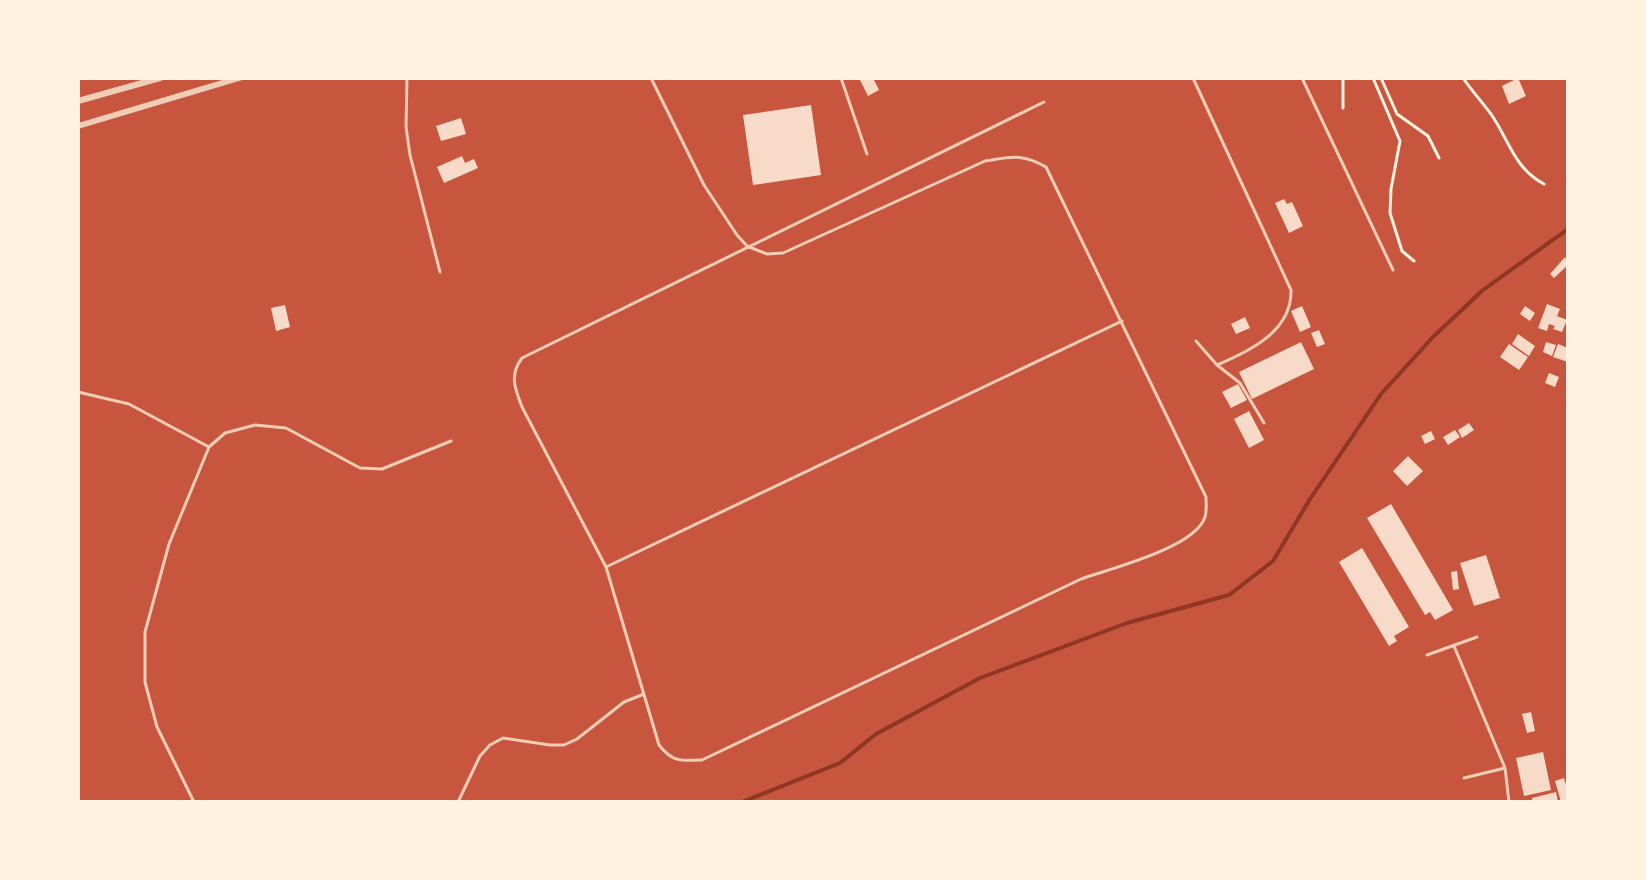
<svg xmlns="http://www.w3.org/2000/svg" width="1646" height="880" font-family="Poppins,sans-serif">
	<style>
		.lines { fill: none; stroke-linecap: round; stroke-linejoin: round }
		.stream { stroke: #8f3625; stroke-width: 4 }
		.building { fill: #f7dbc8 }
		.path { stroke: #fff3e0; stroke-width: 3 }
		.service { stroke: #f1ccb7; stroke-width: 3 }
		.minor { stroke: #f1ccb7; stroke-width: 6 }
	</style>
	<rect width="100%" height="100%" fill="#c8553d"/>
	<g class="lines">
		<path class="stream" d="M742,802L840,763L876,734L980,678L1127,623L1229,595L1273,561L1310,499L1381,394L1433,337L1483,290L1568,229"/>
	</g>
	<path class="building" d="M859,78H873L879,90L868,96Z
		M1518,78L1526,96L1509,104L1502,86Z
		M811,105L821,175L753,185L743,115Z
		M461,118L466,134L441,141L436,126Z
		M462,156L465,163L474,159L478,168L444,183L437,167Z
		M1284,199L1287,204L1292,202L1303,226L1289,233L1275,203Z
		M1565,257L1568,265L1554,278L1550,274Z
		M1547,304L1560,309L1557,316L1567,320L1562,332L1553,329L1555,326L1549,324L1547,331L1538,328Z
		M285,305L290,327L276,331L271,308Z
		M1302,306L1311,327L1300,332L1291,311Z
		M1525,306L1535,313L1530,321L1520,314Z
		M1245,317L1250,328L1236,334L1231,324Z
		M1319,330L1325,344L1317,347L1311,333Z
		M1518,334L1535,346L1529,356L1512,344Z
		M1301,342L1314,369L1252,399L1239,372Z
		M1546,342L1556,345L1552,356L1543,352Z
		M1509,344L1528,357L1519,370L1500,357Z
		M1558,344L1568,348V362L1553,357Z
		M1549,373L1559,377L1555,387L1545,383Z
		M1238,384L1247,400L1231,408L1222,392Z
		M1249,411L1264,440L1249,448L1234,419Z
		M1469,423L1474,430L1462,438L1458,430Z
		M1455,430L1460,437L1448,445L1443,437Z
		M1431,431L1435,439L1425,444L1421,436Z
		M1408,456L1423,471L1407,486L1393,471Z
		M1391,504L1453,610L1435,620L1430,612L1425,615L1367,518Z
		M1362,548L1409,627L1394,636L1397,641L1389,646L1339,562Z
		M1486,555L1500,598L1474,606L1460,563Z
		M1457,571L1459,589L1453,590L1451,572Z
		M1531,712L1535,731L1527,733L1522,714Z
		M1543,752L1551,790L1524,796L1516,758Z
		M1564,778L1568,792V802H1561L1555,781Z
		M1556,792L1558,802H1532V798Z"/>
	<g class="lines">
		<path class="path" d="M1343,78V108
			M1373,78L1400,141L1391,189L1390,213L1402,251L1414,261
			M1381,78L1397,114L1428,136L1439,158
			M1463,78C1472,91 1482,102 1491,114C1509,140 1514,168 1544,184"/>
		<path class="service" d="M407,78L406,127L410,155L440,272
			M651,78L704,185L737,235L747,246L767,254L783,253L985,161C1011,157 1022,153 1046,167L1206,497C1206,503 1207,511 1205,517C1195,548 1109,569 1081,579L702,760C681,761 672,762 659,745L606,567L522,407C515,389 509,375 522,358L1044,102
			M841,78L867,154
			M1193,78L1291,290C1292,331 1250,351 1217,365
			M1302,78L1393,270
			M1196,341L1217,365L1240,383L1264,423
			M78,392L129,404L209,447
			M606,567L1122,321
			M1454,646L1505,768L1509,802
			M1427,655L1477,637
			M1464,778L1505,768
			M194,802L157,727L145,682V632L169,544L209,447L225,433L255,425L286,428L360,468L382,469L451,441
			M458,802L480,756L490,745L503,738L550,745H564L577,739L624,702L644,694"/>
		<path class="minor" d="M78,101L160,78
			M78,126L239,78"/>
	</g>
	<rect width="1646" height="880" fill="none" stroke="#fff3e0" stroke-width="160"/>
</svg>
